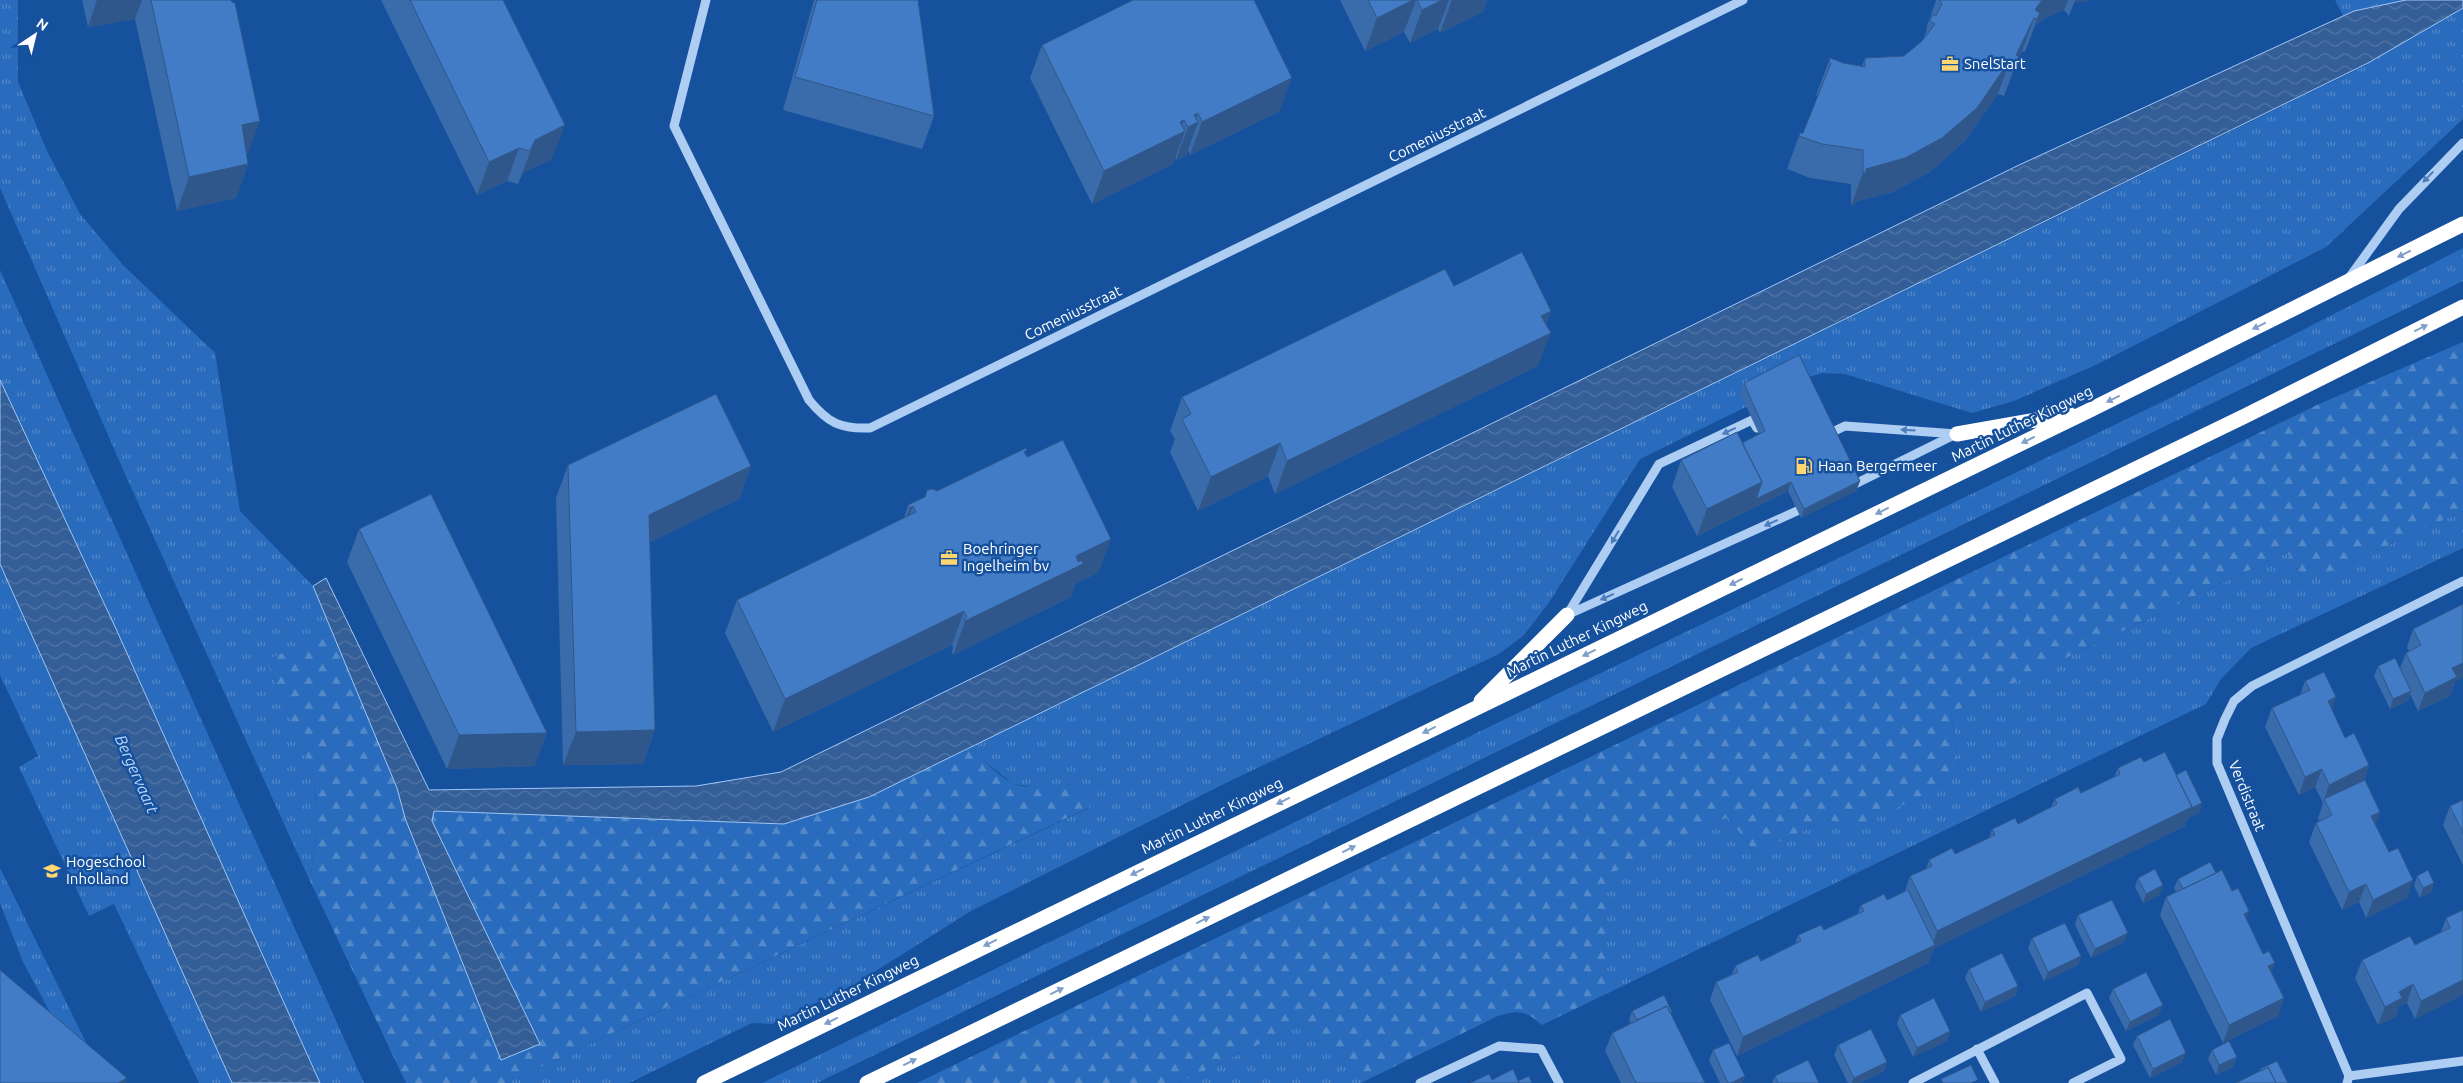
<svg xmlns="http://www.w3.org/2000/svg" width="2463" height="1083" font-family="Ubuntu,sans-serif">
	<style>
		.grass { fill: url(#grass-tufts) }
		.forest { fill: url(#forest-firs) }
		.water { fill: url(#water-waves); stroke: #a0c7f6 }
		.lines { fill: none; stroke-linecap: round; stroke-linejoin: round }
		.minor { stroke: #aecdf3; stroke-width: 9 }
		.highway { stroke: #fff; stroke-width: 15 }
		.wall { fill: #3a6baa }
		.shaded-wall { fill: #2f578b }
		.building { fill: #437cc6; stroke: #2f578b }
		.oneway { fill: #4b7cbc }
		.oneway2 { fill: #7f9fca }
		.labels { text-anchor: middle; stroke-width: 5; stroke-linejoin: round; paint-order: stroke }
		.poi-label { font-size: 15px; fill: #fff; stroke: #16519e; text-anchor: start }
		.street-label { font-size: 15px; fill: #fff; stroke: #16519e }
		.water-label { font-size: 16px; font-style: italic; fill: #bad7f9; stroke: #16519e }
	</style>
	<defs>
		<pattern id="grass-tufts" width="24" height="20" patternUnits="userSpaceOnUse" patternTransform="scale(1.25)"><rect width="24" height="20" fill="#296bbc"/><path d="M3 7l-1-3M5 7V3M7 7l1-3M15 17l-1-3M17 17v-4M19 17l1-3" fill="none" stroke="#5489c9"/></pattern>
		<pattern id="forest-firs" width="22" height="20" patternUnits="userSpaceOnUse" patternTransform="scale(1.25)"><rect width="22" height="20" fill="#296bbc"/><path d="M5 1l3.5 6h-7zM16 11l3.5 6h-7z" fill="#5489c9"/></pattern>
		<pattern id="water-waves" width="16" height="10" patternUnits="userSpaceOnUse" patternTransform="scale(1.25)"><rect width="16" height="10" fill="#345e97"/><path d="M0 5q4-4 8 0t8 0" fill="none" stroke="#5276a7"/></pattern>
	</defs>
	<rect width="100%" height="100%" fill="#16519e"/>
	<path class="grass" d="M0,0H18V82L47,151L80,214L124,266L215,353L240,511L313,586L333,632L267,661L313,771L318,823L310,881L125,474L0,188Z
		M2335,0H2463V119L2326,247L2100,363L2014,401L1972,413L1845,374L1823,373L1805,378L1640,459L1550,601L1524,635L1499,654L1232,780L971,911L855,984L772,1024L752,1023L629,1083H507L1089,808L1055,786L1031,787L1013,784L983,760L972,747L2368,64Z
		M2463,248V281L817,1083H762L1493,725L2166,400Z
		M0,270L364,1083H320L117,631L0,380Z
		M2463,511V548L2251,648L2221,679L2206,704L1606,994L1605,876L1728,817L1755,853L1827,819L1959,770L1951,713L2287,552L2302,578H2316Z
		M0,564L232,1083H199L114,904L89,916L19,767L38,756L0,675Z
		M0,868L106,1083L53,1018L23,962L0,903Z
		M1299,1025L1365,1081L1361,1083H1179Z"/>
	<path class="forest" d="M2463,342V511L2316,578H2302L2287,552L1951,713L1959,770L1951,782L1853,828L1827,819L1755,853L1728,817L1606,876V994L1542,1025C1525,1010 1519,1010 1498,1016L1365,1081L1299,1025L1179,1083H917L2319,404Z
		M333,632L397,788L405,818L501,1060L540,1044L432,821L434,811L784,824L869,797L972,747C983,760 997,775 1012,783C1031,793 1056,779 1073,791C1079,795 1084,802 1090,807L507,1083H406L310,881L318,823L313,771L266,660Z"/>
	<path class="water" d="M2406,0H2463V8L2368,63L869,797L784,824L434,811L432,821L540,1044L501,1060L405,818L397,788L313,586L326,578L429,790L696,786L781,772L2019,165L2354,11Z
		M0,380L117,631L320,1083H232L0,564Z"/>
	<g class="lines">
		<path class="minor" d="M706,0L674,126L809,400C828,423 840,429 870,428L1743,0
			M2349,278L2399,209L2463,143
			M1824,436L1845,426L1957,434
			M1849,487L1956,434
			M1567,615L1659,464L1752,420L1757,428
			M1567,615L1808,506
			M1977,1049L1995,1083
			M2349,1076L2463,1061
			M1420,1083L1499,1046L1541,1049L1559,1083
			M1913,1083L2087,993L2121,1059L2073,1083
			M2347,1083L2349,1076L2217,763V739L2225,719L2234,701L2252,686L2463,581"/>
		<path class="highway" d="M1957,434L2069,414
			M1481,701L1567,615
			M704,1083L2088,411L2463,224
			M867,1083L2245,416L2463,307"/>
	</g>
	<path class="wall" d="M82,0H231L248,154H246L248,164L236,198L177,211L135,19L88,27Z
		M381,0H503L552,159L523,173L518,184L507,181L477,195Z
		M814,0H918L934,116L922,149L783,110Z
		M1340,0H1487L1483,12L1440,33L1438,29L1410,43L1404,32L1365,51Z
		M1936,0H2090L2074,3L2069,16L2064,10L2045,18L2035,26L2025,52L2022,51L2018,60L2004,96L1998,94L1965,141L1930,172L1893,192L1855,202L1854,206H1851V184L1810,178L1787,169L1800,133H1803L1818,96L1816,95L1830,58L1843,63L1862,66L1865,58L1904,56L1923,40L1926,32L1927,26Z
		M1042,45L1280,111L1190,155L1188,150L1186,156L1176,160L1175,158L1173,164L1092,204L1030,78Z
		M1454,286L1551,311L1546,324L1538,366L1275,494L1268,476L1198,511L1170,452L1175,439L1170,431L1182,397Z
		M1744,383L1860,481L1856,491L1801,518L1788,491L1697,536L1672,487L1681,460L1742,443L1759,434L1740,393Z
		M1026,455L1099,572L1075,584L1071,597L953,655L952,652L953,647L952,645L773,732L725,633L737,600L904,518L908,505L937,491Z
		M568,465L751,466L739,499L650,542L655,730L643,764L563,765L556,498Z
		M359,529L535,766L447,769L347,562Z
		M2413,629L2455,682L2450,696L2418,711L2410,694L2408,701L2390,709L2374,676L2378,666L2400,668L2406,653L2409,651L2407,647Z
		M2305,681L2332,710L2345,738L2369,765L2364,781L2380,812L2375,825L2389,852L2413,880L2407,898L2366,918L2359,902L2342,910L2309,842L2316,823L2320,822L2318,818L2323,803L2315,787L2299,795L2265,727L2272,708L2300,695Z
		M2144,762L2176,775L2202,803L2199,813L2188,818L2185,826L1934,948L1928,963L1737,1056L1710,1000L1716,982L1732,974L1735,966L1761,961L1795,944L1798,935L1824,930L1858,913L1861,905L1887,900L1905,891L1910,876L1926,869L1929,860L1955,854L1989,838L1992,829L2018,824L2051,807L2055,799L2081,793L2114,777L2118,768Z
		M2463,800V865L2443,825L2450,806Z
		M2216,873L2232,891L2249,911L2246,919L2284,998L2278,1016L2223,1043L2160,915L2166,897L2176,892L2174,888L2178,879Z
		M2417,876L2434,883L2431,892L2420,898L2414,886Z
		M2138,878L2160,895L2143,903L2135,887Z
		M2463,910L2415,1019L2407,1003L2399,1006L2396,1017L2378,1025L2355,978L2362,960L2415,945L2441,932L2446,918Z
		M2078,915L2124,942L2091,958L2075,925Z
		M2032,938L2081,956L2078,965L2044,981L2028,948Z
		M1969,969L2018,986L2015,996L1981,1012L1965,978Z
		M2113,989L2159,1015L2126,1031L2109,998Z
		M1632,1011L1671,1015L1705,1083H1621L1605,1051L1612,1033L1631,1023L1629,1020Z
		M1900,1015L1950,1031L1947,1041L1913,1057L1897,1024Z
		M2137,1036L2183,1062L2150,1078L2133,1045Z
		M1838,1045L1887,1062L1884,1071L1860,1083H1848L1834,1055Z
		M1713,1050L1745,1076L1742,1083H1720L1709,1060Z
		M2212,1050L2237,1057L2233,1067L2216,1075L2208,1059Z
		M1775,1076L1819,1083H1772Z"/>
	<path class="shaded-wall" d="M97,0H142L135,19L88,27Z
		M1413,0H1416L1404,32L1365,51L1377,18Z
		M1442,0H1449L1438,29L1410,43L1422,10Z
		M1452,0H1487L1483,12L1440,33Z
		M2042,0H2068L2064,10L2045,18L2035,26L2025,52L2037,19L2034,18L2022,51L2018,60L2004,96L2016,63V55L2035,10Z
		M2075,0H2090L2074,3Z
		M2010,60L1998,94L1965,141L1930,172L1893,192L1855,202L1854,206H1851L1863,173L1866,169Z
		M1292,78L1280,111L1190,155L1202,122Z
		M1198,113L1194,124L1198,122L1186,156L1176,160L1188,127L1194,115Z
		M1184,120L1179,134L1185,131L1173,164L1092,204L1104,171Z
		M260,121L248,154L229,158L242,125Z
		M565,125L552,159L523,173L518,184L535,140Z
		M519,148L507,181L477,195L489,162Z
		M248,164L236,198L177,211L189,177Z
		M1551,311L1541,337L1551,333L1538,366L1275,494L1287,461L1541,316Z
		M1280,443L1268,476L1198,511L1211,477Z
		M751,466L739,499L637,548L649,515Z
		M1860,481L1856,491L1801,518L1804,509Z
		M1762,482H1791L1788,491L1697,536L1707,509Z
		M913,506L901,539L898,541L910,508Z
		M1111,539L1099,572L1075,584L1071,597L953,655L965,621L1076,556Z
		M964,611L952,645L773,732L785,699Z
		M2463,663V678L2455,682L2450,696L2418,711L2425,693L2452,668Z
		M2411,691L2408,701L2390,709L2393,699Z
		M2336,697L2330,715L2328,701Z
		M655,730L643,764L563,765L576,732Z
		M547,733L535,766L447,769L459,735Z
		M2369,765L2363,784L2324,799L2323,803L2329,785Z
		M2322,769L2315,787L2299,795L2305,777Z
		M2202,803L2199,813L2188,818L2185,826L1934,948L1928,963L1737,1056L1743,1037L1932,946L1937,931L2192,807Z
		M2380,812L2374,830L2371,816Z
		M2413,880L2407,898L2366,918L2373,900Z
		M2434,883L2431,892L2420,898L2423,888Z
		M2366,884L2359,902L2342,910L2349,892Z
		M2163,885L2160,895L2143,903L2146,894Z
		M2249,911L2243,929L2244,914Z
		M2128,933L2124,942L2091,958L2095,949Z
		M2081,956L2078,965L2044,981L2048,972Z
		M2275,963L2268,981V966Z
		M2463,980V995L2415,1019L2421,1001Z
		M2413,984L2407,1003L2399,1006L2396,1017L2378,1025L2385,1007L2399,992Z
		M2018,986L2015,996L1981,1012L1985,1002Z
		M2284,998L2278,1016L2223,1043L2229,1025Z
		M2163,1005L2159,1015L2126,1031L2130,1022Z
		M1950,1031L1947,1041L1913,1057L1917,1048Z
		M2186,1053L2183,1062L2150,1078L2153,1069Z
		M2237,1057L2233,1067L2216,1075L2219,1065Z
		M1887,1062L1884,1071L1860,1083H1852L1854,1078Z
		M1745,1076L1742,1083H1731Z
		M127,1078L126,1083H118Z"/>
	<path class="building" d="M151,0H231L232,2L235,3L260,121L242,125L248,164L189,177Z
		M410,0H503L565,125L535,140L530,151L519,148L489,162Z
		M817,0H918L934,116L795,77Z
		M1133,0H1254L1292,78L1202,122L1198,113L1194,115L1198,122L1188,127L1184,120L1180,122L1185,131L1104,171L1042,45Z
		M1368,0H1413L1377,18Z
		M1417,0H1442L1422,10Z
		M1939,0H2042L2035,10L2040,13L2037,19L2034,18L2016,55L2019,57L2016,63L2010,60L1977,108L1942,138L1905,158L1866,169V173H1863V150L1822,144L1799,136L1800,133H1803L1831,63L1829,62L1830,58L1843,63L1865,67V58L1904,56L1922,41L1935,24L1930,21L1933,14L1936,16L1942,4Z
		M1522,252L1551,311L1541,316L1551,333L1287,461L1280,443L1211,477L1182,419L1191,414L1182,397L1445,269L1454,286Z
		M1799,355L1860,481L1804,509L1791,482L1756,499L1762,482L1742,443L1765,431L1744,383Z
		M716,394L751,466L649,515L655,730L576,732L568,465Z
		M1737,432L1762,482L1707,509L1681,460Z
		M1063,440L1111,539L1076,556L1078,562L1082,560L1083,564L965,621L964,619L967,617L964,611L785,699L737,600L916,512L913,506L910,508L908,505L925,497L927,490L933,489L937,491L1026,448L1027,450L1024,452L1027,457Z
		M431,494L547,733L459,735L359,529Z
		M2463,604V663L2452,668L2457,677L2425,693L2406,653L2421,645L2413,629Z
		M2395,658L2411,691L2393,699L2378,666Z
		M2324,672L2336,697L2328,701L2345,738L2354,733L2369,765L2329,785L2322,769L2305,777L2272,708L2310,690L2305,681Z
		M2165,752L2192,807L1937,931L1910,876L1932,866L1929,860L1952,848L1955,854L1995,835L1992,829L2003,824L2015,818L2018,824L2057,804L2055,799L2067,793L2078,787L2081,793L2120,774L2118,768L2141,757L2144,762Z
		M2186,770L2202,803L2191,808L2192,807L2176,775Z
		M2365,780L2380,812L2371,816L2389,852L2398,848L2413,880L2373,900L2366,884L2349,892L2316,823L2332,815L2324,799Z
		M2463,800V833L2450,806Z
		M2210,862L2216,873L2183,889L2178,879Z
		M2155,869L2163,885L2146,894L2138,878Z
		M2222,870L2232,891L2238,888L2249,911L2244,914L2263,954L2269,951L2275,963L2268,966L2284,998L2229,1025L2166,897Z
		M2428,870L2434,883L2423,888L2417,876Z
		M1908,890L1935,945L1743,1037L1716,982L1738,972L1735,966L1747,960L1758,955L1761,961L1801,941L1798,935L1821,925L1824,930L1864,911L1861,905L1872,900L1884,894L1887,900Z
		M2112,900L2128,933L2095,949L2078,915Z
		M2463,910V980L2421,1001L2413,984L2399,992L2402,998L2385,1007L2362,960L2410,936L2415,945L2450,928L2446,918Z
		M2065,923L2081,956L2048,972L2032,938Z
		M2002,953L2018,986L1985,1002L1969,969Z
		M0,970L127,1078L118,1083H0Z
		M2146,972L2163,1005L2130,1022L2113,989Z
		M1664,995L1672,1012L1670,1013L1667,1006L1637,1020L1632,1011Z
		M1934,998L1950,1031L1917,1048L1900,1015Z
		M1667,1006L1705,1083H1636L1612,1033Z
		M2170,1019L2186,1053L2153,1069L2137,1036Z
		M1871,1029L1887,1062L1854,1078L1838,1045Z
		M2229,1041L2237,1057L2219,1065L2212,1050Z
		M1729,1043L1745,1076L1731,1083H1728L1713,1050Z
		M1808,1060L1819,1083H1778L1775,1076Z
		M2277,1061L2288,1083H2276L2268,1067L2261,1071L2260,1069Z
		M1971,1065L1978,1080L1971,1083H1943L1941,1079Z
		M2268,1067L2276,1083H2236Z
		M1513,1069L1519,1083H1470L1489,1074L1492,1080Z
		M1529,1076L1532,1083H1519L1518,1081Z"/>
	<defs><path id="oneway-solid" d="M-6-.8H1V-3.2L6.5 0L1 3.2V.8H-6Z" transform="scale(1.25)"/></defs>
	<g class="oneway">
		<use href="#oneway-solid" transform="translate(2428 177) rotate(134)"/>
		<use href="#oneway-solid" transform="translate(1908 430) rotate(-176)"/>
		<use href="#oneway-solid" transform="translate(1729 431) rotate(155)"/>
		<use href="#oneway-solid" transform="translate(1771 523) rotate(156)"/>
		<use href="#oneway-solid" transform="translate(1615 537) rotate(121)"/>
		<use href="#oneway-solid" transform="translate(1607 597) rotate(156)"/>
	</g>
	<g class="oneway2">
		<use href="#oneway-solid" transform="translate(2404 254) rotate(154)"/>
		<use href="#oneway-solid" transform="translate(2259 326) rotate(154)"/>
		<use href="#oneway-solid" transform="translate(2421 328) rotate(-26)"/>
		<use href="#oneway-solid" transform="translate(2113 399) rotate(154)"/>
		<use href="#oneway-solid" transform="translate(2028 440) rotate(154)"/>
		<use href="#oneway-solid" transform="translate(1882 511) rotate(154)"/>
		<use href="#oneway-solid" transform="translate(1736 582) rotate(154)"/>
		<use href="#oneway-solid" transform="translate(1589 653) rotate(154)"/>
		<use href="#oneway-solid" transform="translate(1429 730) rotate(154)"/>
		<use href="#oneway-solid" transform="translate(1283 801) rotate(154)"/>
		<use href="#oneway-solid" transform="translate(1349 849) rotate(-26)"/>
		<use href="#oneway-solid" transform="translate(1137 872) rotate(154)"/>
		<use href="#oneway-solid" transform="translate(1203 920) rotate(-26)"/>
		<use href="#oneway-solid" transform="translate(990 943) rotate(154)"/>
		<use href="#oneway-solid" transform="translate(1057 991) rotate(-26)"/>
		<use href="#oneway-solid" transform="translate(831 1021) rotate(154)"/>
		<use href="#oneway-solid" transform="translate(910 1062) rotate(-26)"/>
	</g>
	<defs>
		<g id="office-bare" transform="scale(1.35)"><path d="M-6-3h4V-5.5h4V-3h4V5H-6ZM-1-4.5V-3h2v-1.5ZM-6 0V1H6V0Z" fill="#ffd670" stroke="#16519e" stroke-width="2.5" paint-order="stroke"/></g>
		<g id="fuel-bare" transform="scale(1.35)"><path d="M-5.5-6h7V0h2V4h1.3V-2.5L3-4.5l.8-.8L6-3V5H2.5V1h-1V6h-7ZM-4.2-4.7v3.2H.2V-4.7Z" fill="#ffd670" stroke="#16519e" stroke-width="2.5" paint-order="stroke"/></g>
		<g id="university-bare" transform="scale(1.35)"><path d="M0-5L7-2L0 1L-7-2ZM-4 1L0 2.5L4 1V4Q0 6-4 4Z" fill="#ffd670" stroke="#16519e" stroke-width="2.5" paint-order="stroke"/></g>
	</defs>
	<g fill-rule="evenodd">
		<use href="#office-bare" x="1950" y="64"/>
		<use href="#fuel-bare" x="1804" y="466"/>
		<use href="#office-bare" x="949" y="558"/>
		<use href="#university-bare" x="52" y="871"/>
	</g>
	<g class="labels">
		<g class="poi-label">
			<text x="1964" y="69">SnelStart</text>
			<text x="1818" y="471">Haan Bergermeer</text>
			<text x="963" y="554">Boehringer<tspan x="963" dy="17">Ingelheim bv</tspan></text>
			<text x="66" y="867">Hogeschool<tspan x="66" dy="17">Inholland</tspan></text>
		</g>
		<g class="street-label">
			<text transform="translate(1437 135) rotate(-26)" y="5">Comeniusstraat</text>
			<text transform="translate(1073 313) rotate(-26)" y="5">Comeniusstraat</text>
			<text transform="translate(2022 424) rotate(-26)" y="5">Martin Luther Kingweg</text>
			<text transform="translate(1577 639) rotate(-26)" y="5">Martin Luther Kingweg</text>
			<text transform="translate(2247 796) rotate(68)" y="5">Verdistraat</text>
			<text transform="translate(1212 816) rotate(-26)" y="5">Martin Luther Kingweg</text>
			<text transform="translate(848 993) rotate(-26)" y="5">Martin Luther Kingweg</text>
		</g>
		<g class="water-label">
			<text transform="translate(137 774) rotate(66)" y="6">Bergervaart</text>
		</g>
	</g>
	<g transform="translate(35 35) rotate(35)" stroke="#16519e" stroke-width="4" paint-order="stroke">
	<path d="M0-4L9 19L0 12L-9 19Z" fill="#ffffff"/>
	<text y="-8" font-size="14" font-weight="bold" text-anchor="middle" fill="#ffffff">N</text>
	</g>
</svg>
